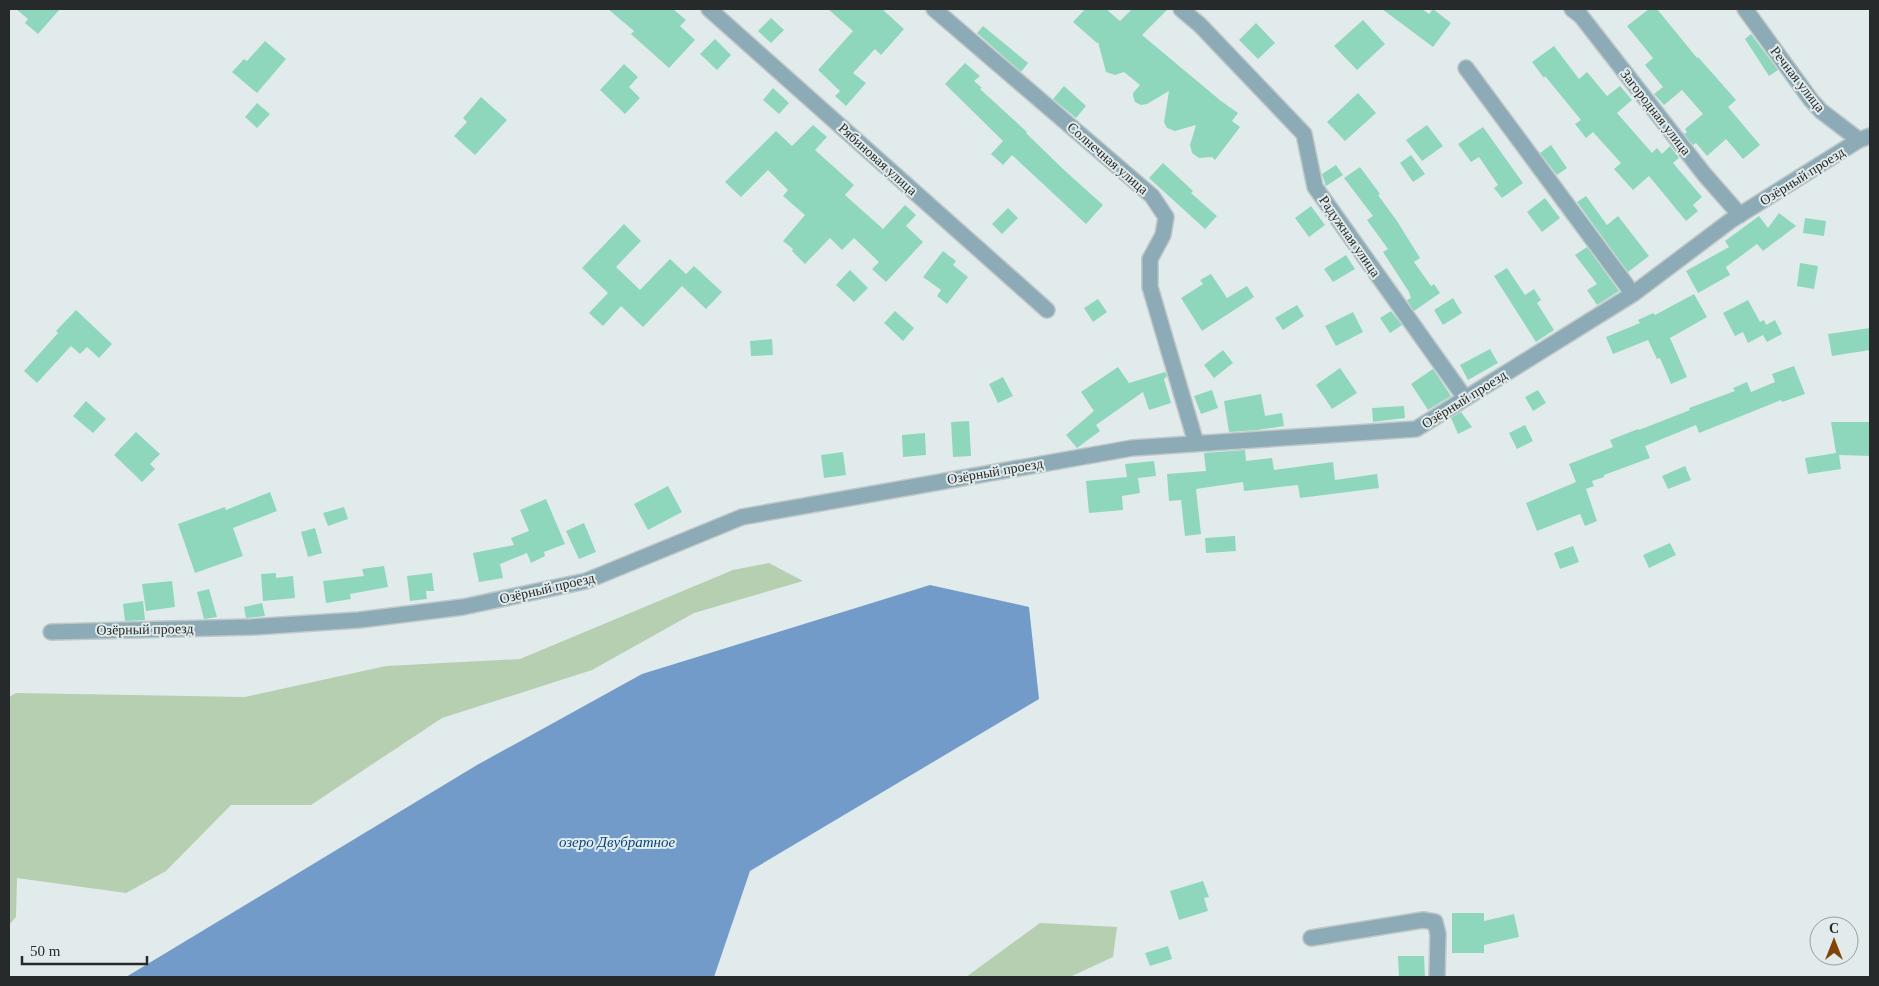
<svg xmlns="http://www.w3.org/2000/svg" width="1879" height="986" font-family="'Times New Roman',serif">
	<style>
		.green { fill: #b5cfb0 }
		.water { fill: #739bc9 }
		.building { fill: #8fd7bc }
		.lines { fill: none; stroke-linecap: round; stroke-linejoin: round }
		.street-casing { stroke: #c0c8c8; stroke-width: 18 }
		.street { stroke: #8dabb7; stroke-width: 15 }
		.labels { text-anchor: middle; stroke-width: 4; stroke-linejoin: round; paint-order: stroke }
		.street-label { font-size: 14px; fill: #262a2a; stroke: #e2ebeb }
		.water-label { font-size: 15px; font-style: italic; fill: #09457e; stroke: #e2ebeb }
	</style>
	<rect width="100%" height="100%" fill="#e2ebeb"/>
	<path class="green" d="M769,563L803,581L694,613L592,670L442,718L311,805H231L166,871L126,893L17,878L16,917L9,925V697L16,693L245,697L386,666L520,659L733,570Z
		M1040,923L1117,927L1113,957L1070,977H966Z"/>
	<path class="water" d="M930,585L1029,607L1039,699L750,871L714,977H126L477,765L642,674Z"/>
	<path class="building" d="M16,9H60L38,34L25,23L28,19Z
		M608,9H673L686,20L680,26L695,40L669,68L631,34L634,31Z
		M828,9H882L904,29L881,55L875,49L853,73L866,83L846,106L835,96L840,91L818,70L853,31Z
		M1085,9H1106L1120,21L1132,9H1168L1142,35L1221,101L1238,113L1232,121L1240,127L1215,160L1212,157L1199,158L1192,153L1190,145L1196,125L1175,131L1167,128L1164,122L1169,91L1147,104L1141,105L1135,102L1133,96V93L1140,85L1124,72L1115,75L1106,72L1098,42L1097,43L1073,22Z
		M1382,9H1422L1429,14L1433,9L1451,23L1433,47Z
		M1649,9H1657L1697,58L1698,57L1736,100L1728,107L1760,145L1743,159L1726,139L1707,156L1696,143L1693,145L1684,134L1687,132L1685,129L1703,114L1682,90L1664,105L1654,94L1663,87L1645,65L1653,58L1627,26Z
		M771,18L784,30L771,43L758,31Z
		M1363,20L1385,44L1357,70L1334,46Z
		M1256,23L1275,43L1258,59L1239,40Z
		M983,26L1028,63L1021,72L977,33Z
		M1751,34L1778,70L1769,76L1745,39Z
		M715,39L731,55L717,70L700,54Z
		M265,41L286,59L257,93L232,72L244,59L247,61Z
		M1554,46L1579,79L1587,72L1607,96L1620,86L1632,100L1617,113L1652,153L1657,148L1662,154L1670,146L1679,158L1673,163L1702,197L1693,205L1698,211L1686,221L1649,176L1633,190L1614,169L1621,163L1593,132L1586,138L1575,124L1581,120L1545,76L1544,78L1532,62Z
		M965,63L980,76L974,81L982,88L980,89L1027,132L1026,133L1063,169L1103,205L1086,224L1012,155L1003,165L991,154L1003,141L945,84Z
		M624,64L638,77L629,87L640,98L625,114L600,90Z
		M1064,86L1086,106L1076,118L1053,99Z
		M773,88L789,103L779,114L763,100Z
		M1358,93L1376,113L1345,141L1327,122Z
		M481,97L507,120L475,155L454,136L467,122L463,118Z
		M257,103L270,114L257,128L245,117Z
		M813,125L827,137L815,150L854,185L845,195L883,229L905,205L916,215L906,226L923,242L886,282L872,269L879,262L854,238L842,250L830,238L805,264L792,251L793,249L783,241L805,215L783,196L788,190L768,170L741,197L725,182L776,131L792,146Z
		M1427,125L1443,146L1422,161L1406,140Z
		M1483,127L1523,183L1502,198L1494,188L1498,185L1479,157L1471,162L1458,144Z
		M1551,145L1567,168L1557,175L1540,153Z
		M1411,155L1425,174L1413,182L1400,163Z
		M1163,163L1193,191L1191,193L1217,216L1205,229L1149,178Z
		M1336,165L1343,175L1326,186L1322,174Z
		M1360,167L1380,194L1378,195L1397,221L1420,258L1414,262L1431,286L1434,284L1440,293L1414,311L1407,300L1411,298L1409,292L1383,252L1388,249L1367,220L1373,216L1344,178Z
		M1586,196L1607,225L1618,216L1649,256L1628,272L1577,202Z
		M1545,198L1560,218L1542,232L1527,212Z
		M1311,206L1325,225L1309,237L1295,218Z
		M1008,208L1018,218L1002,234L992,224Z
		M1779,213L1796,226L1763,251L1757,244L1726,267L1730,275L1698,293L1686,271L1729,247L1725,241L1759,216L1768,228Z
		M1805,218L1826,221L1824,236L1803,233Z
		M624,224L641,241L616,267L640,290L670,259L686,274L694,266L722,292L706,309L682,286L643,327L621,306L603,326L589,313L608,293L582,268Z
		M1587,247L1619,291L1597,305L1587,290L1597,284L1575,255Z
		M943,251L956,261L953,265L968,277L947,304L937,296L941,290L923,277Z
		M1346,255L1355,269L1333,282L1324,269Z
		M1800,263L1818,266L1814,289L1797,286Z
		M1507,268L1525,295L1534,289L1541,300L1537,303L1554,330L1536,342L1494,276Z
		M850,270L868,288L854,302L836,285Z
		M1211,274L1227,298L1247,286L1254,297L1202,331L1181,298L1203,284L1200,280Z
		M1694,294L1707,317L1670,338L1687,377L1671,384L1660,358L1657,359L1648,340L1613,354L1606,337L1640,323L1638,320L1653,313L1655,315Z
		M1453,298L1462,313L1443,325L1434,310Z
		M1098,299L1107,312L1093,322L1084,308Z
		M1748,300L1760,322L1764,320L1766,325L1775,320L1782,334L1767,342L1763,335L1748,343L1743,332L1735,336L1723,313Z
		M1297,305L1304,316L1283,330L1275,318Z
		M76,310L112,344L99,358L87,347L80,354L71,346L37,383L24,371L58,333L56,331Z
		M895,311L914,328L903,341L884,323Z
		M1391,311L1402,325L1390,333L1380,318Z
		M1353,312L1363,332L1336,346L1325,326Z
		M1870,328V350L1832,356L1828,334Z
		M772,339L773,355L751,356L750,341Z
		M1490,349L1498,363L1468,380L1460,365Z
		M1223,350L1233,363L1214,378L1204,365Z
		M1794,366L1805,394L1782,402L1781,400L1699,433L1696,425L1645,446L1650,458L1604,475V477L1592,481L1594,486L1586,489L1597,521L1585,526L1580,514L1537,531L1526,503L1576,482L1569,464L1613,447L1610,440L1638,429L1639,430L1690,410L1689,408L1735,391L1733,388L1747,382L1751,392L1775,382L1772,374Z
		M1118,367L1129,383L1165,372L1167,376L1164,379L1171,403L1149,410L1143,392L1096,425L1100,431L1077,448L1066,435L1094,411L1081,392Z
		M1340,368L1357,393L1332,409L1316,385Z
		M1433,369L1451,396L1428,410L1411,384Z
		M1003,377L1013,396L998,403L989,384Z
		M1212,390L1218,408L1201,414L1194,396Z
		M1538,390L1546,403L1533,411L1525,397Z
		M1261,394L1265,416L1282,413L1284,426L1258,430L1229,432L1224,401Z
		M86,401L106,419L93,433L73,416Z
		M1404,406L1405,418L1373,422L1372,408Z
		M1461,412L1472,427L1458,434L1451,418Z
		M969,421L971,456L953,457L951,422Z
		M1831,422H1870V456L1839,455L1841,469L1808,474L1805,458L1836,453Z
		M1525,425L1533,441L1517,449L1509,433Z
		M136,432L160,454L150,464L155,469L142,482L114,455Z
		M925,433L926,455L903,457L902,435Z
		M1245,450L1246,461L1272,458L1274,470L1333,462L1335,480L1377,474L1379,488L1300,498L1298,485L1244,491L1243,482L1196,489L1201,534L1185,536L1181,500L1169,501L1167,474L1206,471L1204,453Z
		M843,452L846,475L824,478L821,455Z
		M1154,461L1156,476L1138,478L1140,493L1122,496L1123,510L1089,513L1086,481L1127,477L1125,464Z
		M1685,466L1691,480L1668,489L1662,476Z
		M668,486L682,512L648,530L634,504Z
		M270,492L277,511L233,528L243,556L195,573L178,524L225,507L226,510Z
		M546,499L565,544L544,552L545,556L531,563L527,553L500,564L503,578L479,582L473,553L514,545L511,538L529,531L520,510Z
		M344,507L348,519L328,526L323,513Z
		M584,523L596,552L579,559L566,531Z
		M315,528L322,553L308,557L301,532Z
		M1235,536L1236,551L1206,553L1205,538Z
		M1670,543L1676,555L1649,568L1643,555Z
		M1573,546L1579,562L1560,569L1554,553Z
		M384,566L388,587L350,594L351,599L326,603L323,581L364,576L362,569Z
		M276,573V578L293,576L295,598L263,601L261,574Z
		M432,573L434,591H426L427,599L410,601L407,576Z
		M172,581L175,607L146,611L142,584Z
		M209,589L217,617L204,619L197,592Z
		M143,601L145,620L125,621L123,604Z
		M262,603L265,616L246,618L244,607Z
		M1203,881L1209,897L1204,898L1208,911L1179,920L1170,891Z
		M1452,913H1484V921L1514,914L1519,937L1484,945V953H1452Z
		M1168,946L1172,959L1150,966L1145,953Z
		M1398,956H1424L1425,977H1399Z"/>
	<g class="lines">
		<g class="street-casing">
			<path id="street" d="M709,9L1047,310
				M934,9L1152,196L1166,217L1163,235L1150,259V287L1196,443
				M1181,9L1200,25L1304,134L1315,187L1465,398
				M1572,9L1581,16L1704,174L1740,215
				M1745,9L1811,100L1821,111L1859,140
				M1466,68L1633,294
				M51,632L252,627L359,620L463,607L586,581L742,517L1132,448L1416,429L1633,294L1730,221L1859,140L1870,136
				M1311,938L1423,920L1435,922L1438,934L1437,977"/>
		</g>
		<use href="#street" class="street"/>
	</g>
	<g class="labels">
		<g class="street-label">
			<text transform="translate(1798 79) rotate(52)" y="5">Речная улица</text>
			<text transform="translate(1656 112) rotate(52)" y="5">Загородная улица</text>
			<text transform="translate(1108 158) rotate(41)" y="5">Солнечная улица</text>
			<text transform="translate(878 159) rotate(42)" y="5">Рябиновая улица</text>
			<text transform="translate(1802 176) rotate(-32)" y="5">Озёрный проезд</text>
			<text transform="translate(1350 236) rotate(55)" y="5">Радужная улица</text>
			<text transform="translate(1464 399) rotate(-32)" y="5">Озёрный проезд</text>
			<text transform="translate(995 471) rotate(-10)" y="5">Озёрный проезд</text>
			<text transform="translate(547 588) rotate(-13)" y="5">Озёрный проезд</text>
			<text transform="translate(145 629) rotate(-1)" y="5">Озёрный проезд</text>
		</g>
		<g class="water-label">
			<text x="617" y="847">озеро Двубратное</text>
		</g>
	</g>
	<rect width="1879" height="986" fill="none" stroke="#262a2a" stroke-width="20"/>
	<g transform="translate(1834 941)"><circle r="24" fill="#e2ebeb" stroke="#979e9e"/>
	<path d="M0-4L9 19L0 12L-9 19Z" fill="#834506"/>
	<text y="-8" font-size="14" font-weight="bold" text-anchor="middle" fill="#262a2a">С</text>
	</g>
	<path d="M22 956v8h125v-8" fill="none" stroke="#262a2a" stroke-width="2.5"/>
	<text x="30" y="956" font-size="15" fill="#262a2a" stroke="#e2ebeb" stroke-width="4" paint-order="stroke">50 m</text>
</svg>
